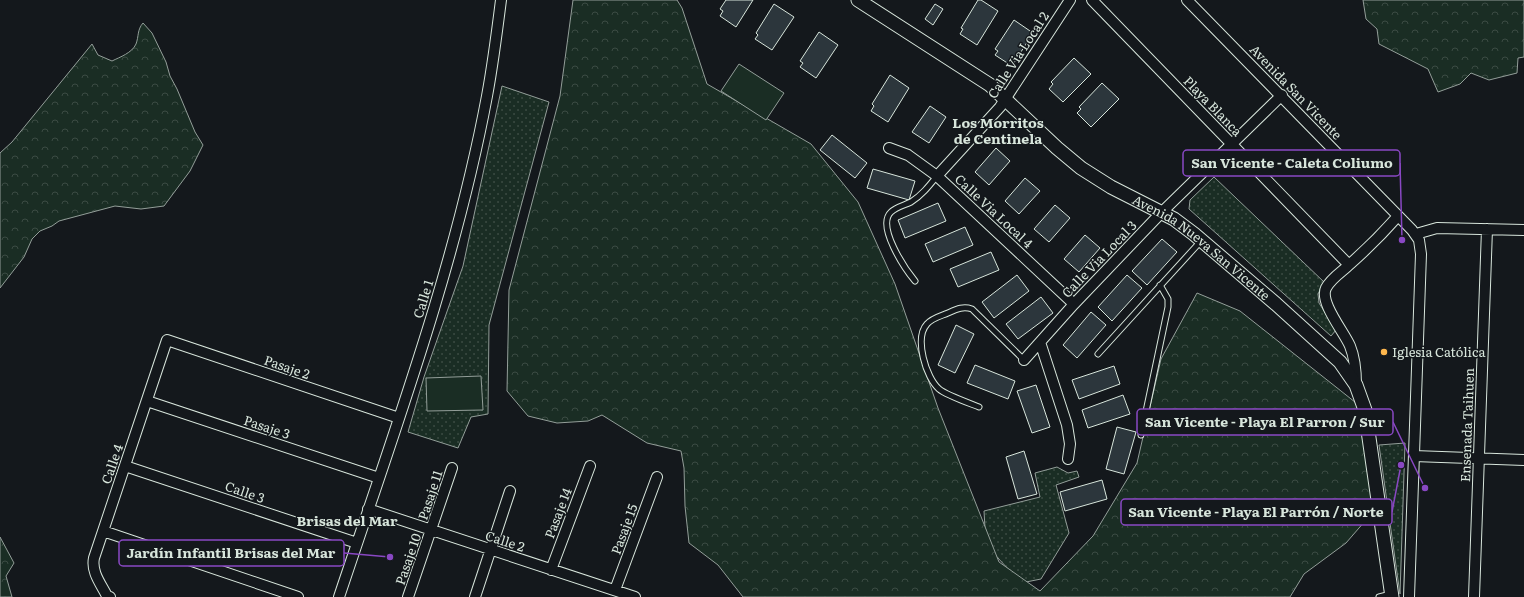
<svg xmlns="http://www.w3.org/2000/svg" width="1524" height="597" font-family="Literata,serif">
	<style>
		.grass { fill: url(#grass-dots); stroke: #939e99 }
		.forest { fill: url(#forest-crowns); stroke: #939e99 }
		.pitch { fill: #1a2d24; stroke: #939e99 }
		.building { fill: #2c363c; stroke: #d8e6dc }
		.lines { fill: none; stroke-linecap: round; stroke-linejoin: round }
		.service-casing { stroke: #d8e6dc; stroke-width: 7 }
		.minor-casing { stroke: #d8e6dc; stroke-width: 12 }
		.tertiary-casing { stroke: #d8e6dc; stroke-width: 15 }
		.service { stroke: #14181c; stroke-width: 5 }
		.minor { stroke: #14181c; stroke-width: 10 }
		.tertiary { stroke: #14181c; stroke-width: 13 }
		.poi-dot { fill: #ffb74d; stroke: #14181c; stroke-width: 1.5 }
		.labels { text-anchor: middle; stroke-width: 3; stroke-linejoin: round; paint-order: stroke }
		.street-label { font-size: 13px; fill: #d8e6dc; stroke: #14181c }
		.poi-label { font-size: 13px; fill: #d8e6dc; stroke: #14181c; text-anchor: start }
		.neighbourhood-label { font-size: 14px; font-weight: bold; fill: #d8e6dc; stroke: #14181c }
		.leader { fill: none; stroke: #8948c3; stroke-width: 1.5 }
		.callout-dot { fill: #8948c3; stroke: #14181c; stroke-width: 1.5 }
		.callout { fill: #14181c; stroke: #8948c3; stroke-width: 1.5 }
		.callout-label { font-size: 14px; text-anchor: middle; font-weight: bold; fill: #d8e6dc }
	</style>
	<defs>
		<pattern id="grass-dots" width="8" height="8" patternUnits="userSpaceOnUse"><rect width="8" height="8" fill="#1a2d24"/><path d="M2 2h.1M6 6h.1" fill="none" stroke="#3b4b43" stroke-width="1.8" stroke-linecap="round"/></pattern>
		<pattern id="forest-crowns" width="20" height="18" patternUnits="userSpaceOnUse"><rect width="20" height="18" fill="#1a2d24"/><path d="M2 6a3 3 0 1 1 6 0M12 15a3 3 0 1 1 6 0" fill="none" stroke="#3b4b43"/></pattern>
	</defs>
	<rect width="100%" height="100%" fill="#14181c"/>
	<path class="grass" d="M502,86L549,102L489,325L488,414L471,417L458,448L408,432L424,377L463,266Z
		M1214,177L1324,282L1318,294L1319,303L1336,330L1331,336L1189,209L1190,200Z
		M1405,443L1400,594L1379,445Z
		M1057,467L1068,473L1077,471L1079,477L1056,485L1069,533L1041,579L1021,583L986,545L984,511L1040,497L1035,473Z"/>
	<path class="forest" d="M573,0H677L682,8L707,84L811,144L858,202L895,284L938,408L999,562L1040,591L1093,536L1137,463L1161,359L1197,293L1240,311L1365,410L1372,513L1346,543L1304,574L1290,597H743L718,565L689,543L685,506L684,468L681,451L647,443L602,415L588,421L557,423L528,416L507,391L509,290L560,96Z
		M1363,0H1524V57L1518,58L1517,73L1489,80L1471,73L1460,84L1438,92L1428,69L1379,44L1377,29L1366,19Z
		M143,23L152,33L166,62L170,76L177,89L195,132L203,145L190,171L164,206L141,209L115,206L59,221L52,226L40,231L32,239L24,257L0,288V153L12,142L92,44L98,55L112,61C120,57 132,53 136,44C139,36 137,30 143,23Z
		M0,537L14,563L6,576L12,597H0Z"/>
	<path class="pitch" d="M739,64L784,93L766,120L721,91Z
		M481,376L483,410L427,411L426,378Z"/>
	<path class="building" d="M726,0H753L736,27L720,16L723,11L720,9Z
		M978,0H981L998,11L977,45L960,34L963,29L961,28Z
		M774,4L794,17L772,50L755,39L758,35L756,33Z
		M935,4L943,9L933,25L925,19Z
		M1014,20L1033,33L1012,66L995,55L998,51L995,49Z
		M819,32L838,45L816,78L800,67L803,63L800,61Z
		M1074,58L1091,74L1063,102L1049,89L1053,84L1051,82Z
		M890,75L909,88L888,122L871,111L874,106L872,104Z
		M1102,83L1119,99L1091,127L1077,113L1081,109L1079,107Z
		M930,106L946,117L929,143L912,132Z
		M832,135L867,163L855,178L820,150Z
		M996,148L1010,161L989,185L975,172Z
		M873,169L915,181L909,200L867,188Z
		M1025,178L1040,191L1019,214L1005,201Z
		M938,203L946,221L905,238L898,220Z
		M1055,205L1070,218L1049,242L1034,229Z
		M965,227L973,245L933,262L925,244Z
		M1085,235L1100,248L1079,272L1064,259Z
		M1162,239L1177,252L1147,285L1132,271Z
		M991,252L999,270L958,287L950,269Z
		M1017,275L1029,291L994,318L982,302Z
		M1127,275L1142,288L1112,321L1098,307Z
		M1041,297L1053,313L1018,339L1006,324Z
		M1091,312L1106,325L1077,358L1063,345Z
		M956,325L974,334L955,373L938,365Z
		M975,365L1015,381L1008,399L967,383Z
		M1114,366L1120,384L1079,399L1072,380Z
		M1036,385L1050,427L1032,433L1017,391Z
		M1123,395L1130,414L1088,428L1082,410Z
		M1117,427L1136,432L1124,474L1106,469Z
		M1024,451L1037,494L1018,499L1006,457Z
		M1102,480L1107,499L1065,511L1060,492Z"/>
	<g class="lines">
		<g class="service-casing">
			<path id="service" d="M915,281C905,269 876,226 891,212C896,207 905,205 911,202C922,195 929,186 937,176
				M1098,354L1201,241
				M979,407C969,403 946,395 939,389C926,378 914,338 927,324C932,318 941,316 948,313C957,309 963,306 972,309L1024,360
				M1141,435L1168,307V299L1160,285
				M1379,597L1391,594"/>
		</g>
		<g class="minor-casing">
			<path id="minor" d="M1092,0L1349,265
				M1187,0L1412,230L1419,240L1421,254L1409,597
				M889,148L908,155L937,176L1074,304
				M937,176L1000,107L1070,0
				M1416,234L1437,228L1524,230
				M1040,342L1067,425L1070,444L1068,459
				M1024,360L1074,304L1161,213L1282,95
				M1356,385C1356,371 1355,358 1350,346C1344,332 1319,302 1326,288C1331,278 1343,271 1350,264C1367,249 1383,233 1398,216
				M147,401L379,478
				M1414,456L1524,460
				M125,466L357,543
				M368,509L635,597
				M103,531L298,597
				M551,570L590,466
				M615,590L657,477
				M110,597L107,596C101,584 91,572 94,558L167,340L399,418
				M339,597C394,432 455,267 487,96C493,64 497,32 501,0
				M408,597L452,468
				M475,597L510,491
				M1474,597L1487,229"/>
		</g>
		<g class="tertiary-casing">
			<g id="tertiary">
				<path id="s1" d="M858,0L990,85L1057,148L1081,168L1111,187L1174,219L1194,234L1276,304L1340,362L1356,385L1365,410L1392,597"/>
			</g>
		</g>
		<use href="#service" class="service"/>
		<use href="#minor" class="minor"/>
		<use href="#tertiary" class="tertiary"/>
	</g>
	<circle class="poi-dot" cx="1384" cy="352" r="4"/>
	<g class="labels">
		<g class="street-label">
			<text transform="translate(1018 55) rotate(-57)" y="5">Calle Via Local 2</text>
			<text transform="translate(1296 92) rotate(46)" y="5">Avenida San Vicente</text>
			<text transform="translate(1213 106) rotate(46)" y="5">Playa Blanca</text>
			<text transform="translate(994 211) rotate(43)" y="5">Calle Via Local 4</text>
			<text dy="5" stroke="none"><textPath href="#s1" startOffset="425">Avenida Nueva San Vicente</textPath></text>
			<text transform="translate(1099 259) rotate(-46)" y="5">Calle Via Local 3</text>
			<text transform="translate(423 299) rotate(-73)" y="5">Calle 1</text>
			<text transform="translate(287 367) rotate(19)" y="5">Pasaje 2</text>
			<text transform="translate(1467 425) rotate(-88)" y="5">Ensenada Taihuen</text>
			<text transform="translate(267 427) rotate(18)" y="5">Pasaje 3</text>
			<text transform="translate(112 464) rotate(-71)" y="5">Calle 4</text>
			<text transform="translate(245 492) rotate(19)" y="5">Calle 3</text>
			<text transform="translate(430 495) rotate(-72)" y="5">Pasaje 11</text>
			<text transform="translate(558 513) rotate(-69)" y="5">Pasaje 14</text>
			<text transform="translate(624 529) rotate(-70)" y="5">Pasaje 15</text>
			<text transform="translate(505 541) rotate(18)" y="5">Calle 2</text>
			<text transform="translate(408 559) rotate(-71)" y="5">Pasaje 10</text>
		</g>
		<g class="poi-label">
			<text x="1392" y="357">Iglesia Católica</text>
		</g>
		<g class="neighbourhood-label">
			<text x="998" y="128">Los Morritos<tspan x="998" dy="16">de Centinela</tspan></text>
			<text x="347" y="526">Brisas del Mar</text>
		</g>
	</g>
	<path class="leader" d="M1402 240L1400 163M1425 488L1393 422M1401 465L1392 512M390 557L344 553"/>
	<g class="callout-dot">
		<circle cx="1402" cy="240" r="4"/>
		<circle cx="1425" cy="488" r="4"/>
		<circle cx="1401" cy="465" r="4"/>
		<circle cx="390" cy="557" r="4"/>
	</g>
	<g class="callout">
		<rect x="1183" y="150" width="217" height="26" rx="4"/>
		<rect x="1137" y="409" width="256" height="26" rx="4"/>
		<rect x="1121" y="499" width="271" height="26" rx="4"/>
		<rect x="119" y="540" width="225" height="26" rx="4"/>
	</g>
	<g class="callout-label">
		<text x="1292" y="168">San Vicente - Caleta Coliumo</text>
		<text x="1265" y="427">San Vicente - Playa El Parron / Sur</text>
		<text x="1256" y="517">San Vicente - Playa El Parrón / Norte</text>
		<text x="231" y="558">Jardín Infantil Brisas del Mar</text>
	</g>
</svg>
